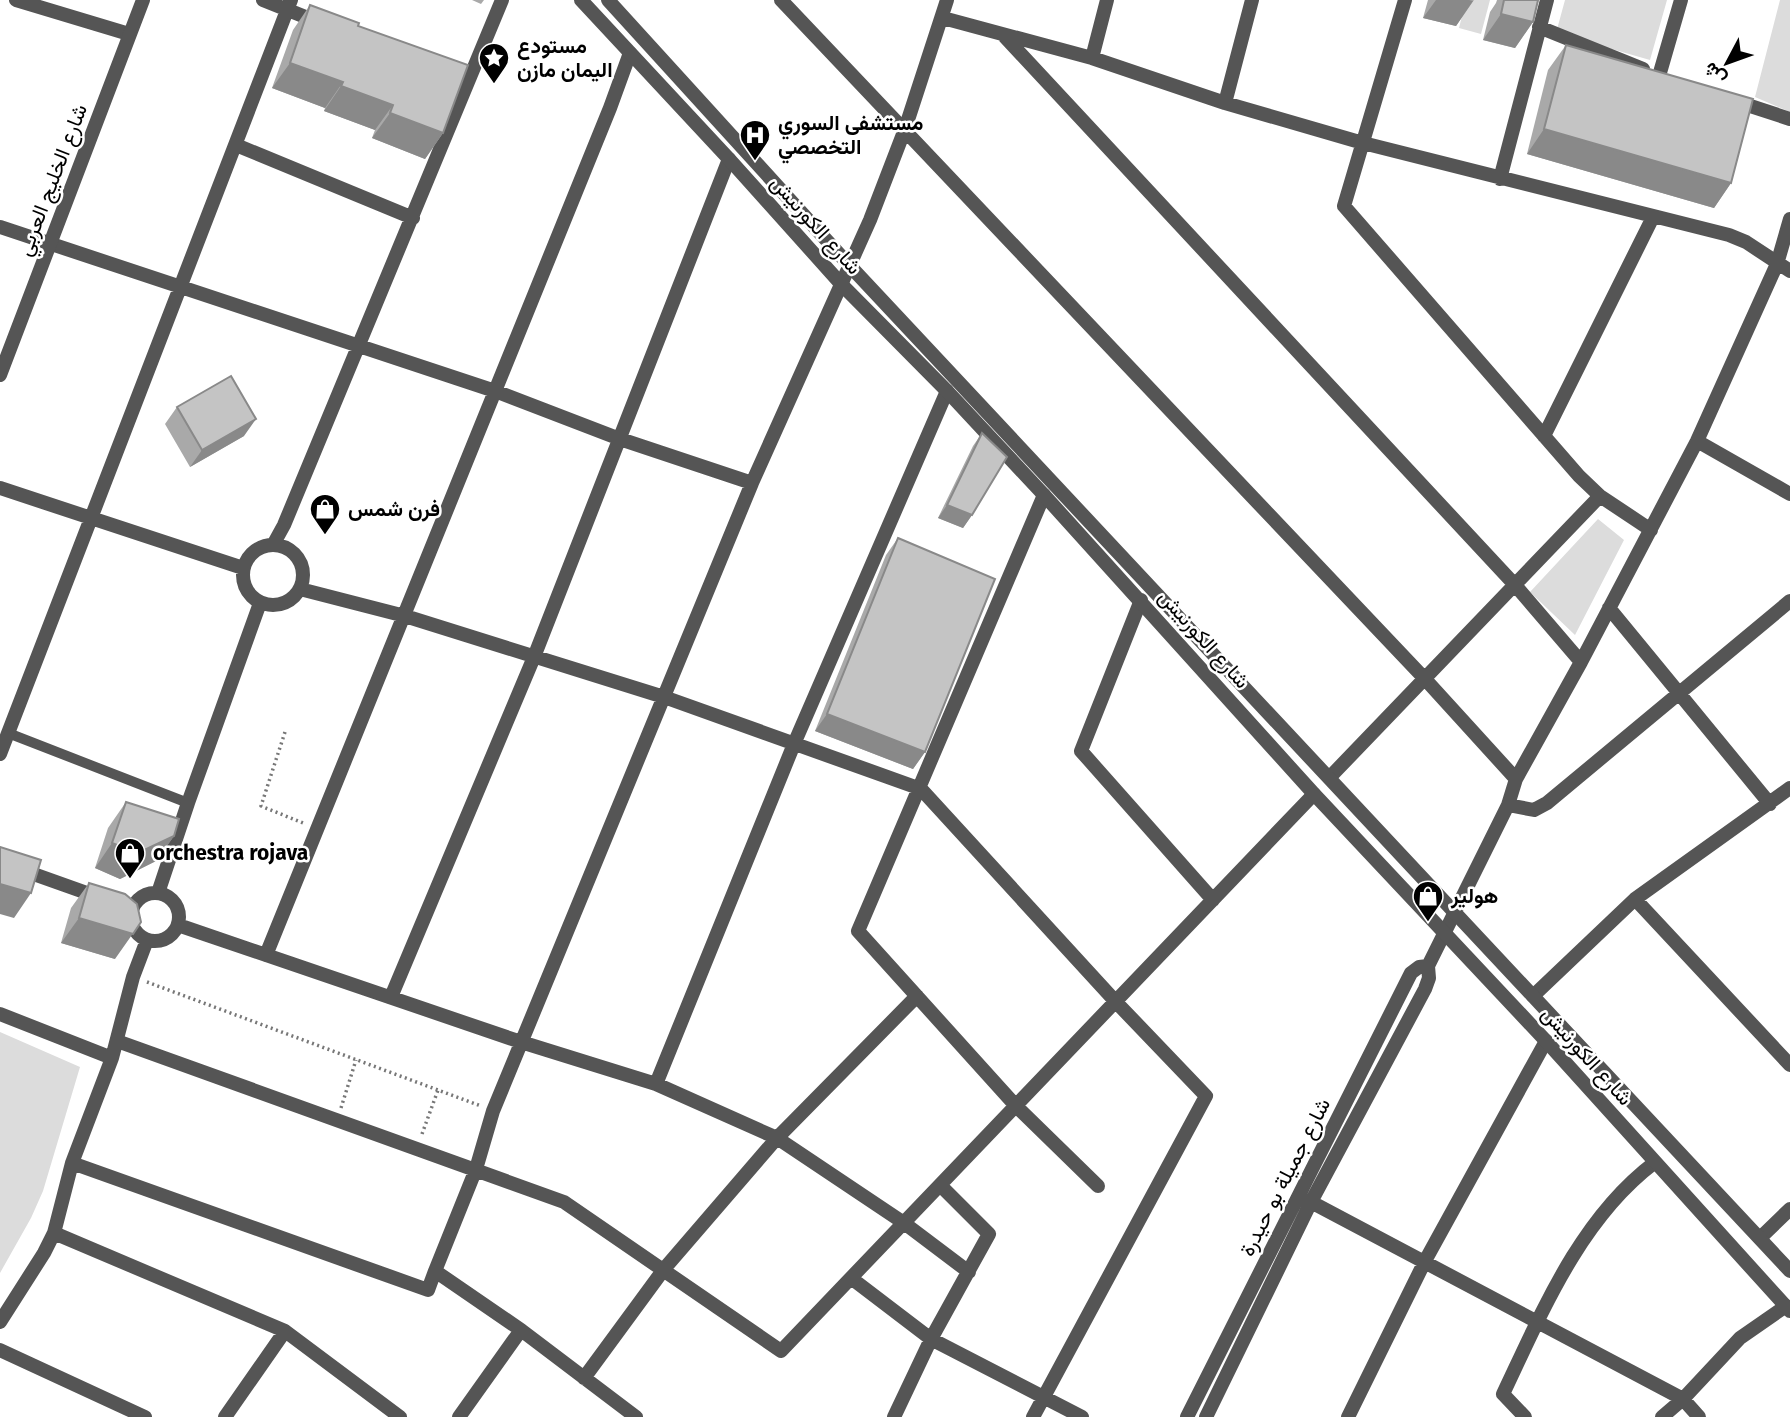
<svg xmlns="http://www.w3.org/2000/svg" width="1790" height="1417" font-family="'Fira Sans',Vazirmatn,sans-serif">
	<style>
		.green { fill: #dcdcdc }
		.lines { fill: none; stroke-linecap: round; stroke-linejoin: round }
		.path { stroke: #777; stroke-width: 3.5; stroke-dasharray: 2 3.5; stroke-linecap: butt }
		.service { stroke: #555; stroke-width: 10 }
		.minor { stroke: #555; stroke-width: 14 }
		.tertiary { stroke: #555; stroke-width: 14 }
		.wall { fill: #a9a9a9 }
		.shaded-wall { fill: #898989 }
		.building { fill: #c4c4c4; stroke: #898989; stroke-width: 2 }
		.labels { text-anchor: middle; stroke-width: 5; stroke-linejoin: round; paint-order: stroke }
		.poi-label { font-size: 21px; font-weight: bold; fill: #000; stroke: #fff; text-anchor: start }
		.street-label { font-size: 21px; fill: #000; stroke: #fff }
	</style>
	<rect width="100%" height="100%" fill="#fff"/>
	<path class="green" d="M1466,0H1490L1481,34L1459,28Z
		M1565,0H1667L1650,60L1556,33Z
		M1780,0H1790V112L1755,97Z
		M1598,519L1624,540L1575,635L1530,592Z
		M0,1032L80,1067L43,1191L31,1218L0,1273Z"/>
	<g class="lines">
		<path class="path" d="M285,732L261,806L303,823
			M147,982L481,1106
			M341,1108L356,1060
			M422,1134L438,1090"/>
		<path class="service" d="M8,733L188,803"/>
		<path class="minor" d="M16,0L129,34
			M263,0L318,22
			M781,0L1425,679L1516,779
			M1405,0L1344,206L1579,476L1600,496L1651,530
			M943,18L1092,58L1225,103L1363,143L1729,235L1746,242L1790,271
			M1539,27L1643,69
			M1005,37L1515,585L1581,662
			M1092,58L1107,0
			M1659,76L1681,0
			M1735,101L1790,119
			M1225,103L1252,0
			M236,145L413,218
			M1500,179L1547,0
			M0,227L495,391L620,439L752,483
			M1544,436L1653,217
			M1697,441L1790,494
			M0,488L243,568
			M1044,495L858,931L1016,1106L1098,1186
			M243 575a30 30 0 1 1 60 0a30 30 0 1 1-60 0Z
			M273,545L284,525L502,0
			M300,589L405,616L664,697L921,789L1116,1002L1206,1096L1033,1417
			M1141,600L1081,751L1213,900
			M1609,608L1770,804
			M0,754L291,0
			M1330,777L1600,496
			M1508,805L1534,810L1547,803L1790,601
			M0,862L101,898
			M131 917a24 24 0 1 1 48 0a24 24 0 1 1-48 0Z
			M158,893L188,803L260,603
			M1635,899L1790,1065
			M178,925L521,1042L656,1084L777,1138L904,1223L969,1272
			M266,955L610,108L630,53
			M1533,996L1635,899L1790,788
			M391,997L534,657L729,159
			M0,1014L112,1058
			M117,1041L564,1202L781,1351L1314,794
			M656,1084L794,744L947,391
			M72,1163L428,1290L435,1271L521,1330L636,1417
			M1311,1202L1683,1399L1699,1417
			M54,1233L285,1331L400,1417
			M1760,1238L1790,1209
			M435,1271L476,1169L493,1111L752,483L870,220L905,129L947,0
			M851,1278L931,1339L1082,1417
			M0,1322L44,1253L54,1233L72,1163L112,1058L133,977L147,940
			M0,1350L145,1417
			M584,1378L664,1269L777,1138L917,996
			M225,1417L285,1331
			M459,1417L521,1330
			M894,1417L931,1339L989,1234L940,1185
			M1187,1417L1411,973L1419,967L1428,966
			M1206,1417L1311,1202L1425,989L1429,978L1428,966L1508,805L1516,779L1581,662L1697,441L1777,264L1790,219
			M1348,1417L1425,1261L1546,1041
			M1525,1417L1503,1394C1542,1312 1580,1219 1654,1163
			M1662,1417L1683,1399L1740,1338L1786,1306"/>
		<path class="tertiary" d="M581,0L729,159L842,285L947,391L1044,495L1314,794L1546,1041L1790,1311
			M608,0L850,266L1790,1271
			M0,375L143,0"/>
	</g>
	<path class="wall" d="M472,0H484L481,4Z
		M1428,0H1474L1456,26L1423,18Z
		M1497,0H1539L1533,22L1515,48L1483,40L1490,12L1496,3Z
		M310,5L358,26L443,133L425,159L372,138L375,130L324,111L325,108L272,88L293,30Z
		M1566,45L1731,183L1714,208L1527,154L1548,70Z
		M177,407L244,436L190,467L165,424Z
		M982,433L972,515L963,528L938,518L973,446Z
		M898,538L925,752L913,769L815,731L886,555Z
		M126,802L174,836L156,861L120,879L95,868L108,828Z
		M89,883L115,959L61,943L71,908Z"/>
	<path class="shaded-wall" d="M1436,0H1469L1473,1L1456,26L1423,18Z
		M1501,14L1533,22L1515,48L1483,40Z
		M290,63L343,82L325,108L272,88Z
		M341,86L393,105L375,130L324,111Z
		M390,113L443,133L425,159L372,138Z
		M1544,129L1731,183L1714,208L1527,154Z
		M256,419L244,436L190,467L202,450Z
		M947,505L972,515L963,528L938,518Z
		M827,714L925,752L913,769L815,731Z
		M174,836L156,861L120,879L95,868L112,843Z
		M0,884L31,893L14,918L0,914Z
		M79,918L141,922L115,959L61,943Z"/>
	<path class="building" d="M1504,0H1538L1533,22L1501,14Z
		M310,5L359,23L358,26L468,65L443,133L390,113L393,105L341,86L343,82L290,63Z
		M1566,45L1753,99L1731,183L1544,129Z
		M231,376L256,419L202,450L177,407Z
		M982,433L1007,457L972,515L947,505Z
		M898,538L995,579L925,752L827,714Z
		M126,802L179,819L174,836L138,853L112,843Z
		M0,847L41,860L31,893L0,884Z
		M89,883L125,894L137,904L141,922L133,934L79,918Z"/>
	<defs>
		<g id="sight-pin" transform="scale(1.575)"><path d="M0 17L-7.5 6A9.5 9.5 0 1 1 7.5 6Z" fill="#000" stroke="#fff"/><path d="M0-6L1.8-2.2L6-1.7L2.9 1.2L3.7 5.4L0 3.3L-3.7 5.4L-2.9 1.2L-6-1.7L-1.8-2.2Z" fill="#fff"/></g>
		<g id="hospital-pin" transform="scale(1.575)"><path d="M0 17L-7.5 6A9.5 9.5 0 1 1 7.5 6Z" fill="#000" stroke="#fff"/><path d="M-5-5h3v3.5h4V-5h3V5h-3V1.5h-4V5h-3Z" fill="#fff"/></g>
		<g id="shop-pin" transform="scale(1.575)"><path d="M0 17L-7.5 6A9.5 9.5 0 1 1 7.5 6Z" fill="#000" stroke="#fff"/><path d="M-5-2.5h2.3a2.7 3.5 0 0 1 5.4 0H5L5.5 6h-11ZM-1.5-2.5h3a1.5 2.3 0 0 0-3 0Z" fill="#fff"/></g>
	</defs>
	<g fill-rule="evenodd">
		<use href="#sight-pin" x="494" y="58"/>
		<use href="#hospital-pin" x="755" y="135"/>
		<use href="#shop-pin" x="325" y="509"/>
		<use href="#shop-pin" x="130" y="853"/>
		<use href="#shop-pin" x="1428" y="896"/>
	</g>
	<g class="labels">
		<g class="poi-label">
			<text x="517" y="53">مستودع<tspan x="517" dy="24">اليمان مازن</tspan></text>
			<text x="778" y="130">مستشفى السوري<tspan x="778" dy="24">التخصصي</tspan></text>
			<text x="348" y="516">فرن شمس</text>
			<text x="153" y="860">orchestra rojava</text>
			<text x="1451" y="903">هولير</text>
		</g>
		<g class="street-label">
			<text transform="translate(52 180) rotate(-69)" y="7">شارع الخليج العربي</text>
			<text transform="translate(816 225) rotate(48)" y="7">شارع الكورنيش</text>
			<text transform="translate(1204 639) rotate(48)" y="7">شارع الكورنيش</text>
			<text transform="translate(1587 1056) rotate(48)" y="7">شارع الكورنيش</text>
			<text transform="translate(1285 1177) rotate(-63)" y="7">شارع جميلة بو حيدرة</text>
		</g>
	</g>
	<g transform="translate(1727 63) rotate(229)" stroke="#ffffff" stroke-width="5" paint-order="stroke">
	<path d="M0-5L12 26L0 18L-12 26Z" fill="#000000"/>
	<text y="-10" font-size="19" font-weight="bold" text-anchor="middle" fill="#000000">ش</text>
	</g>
</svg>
